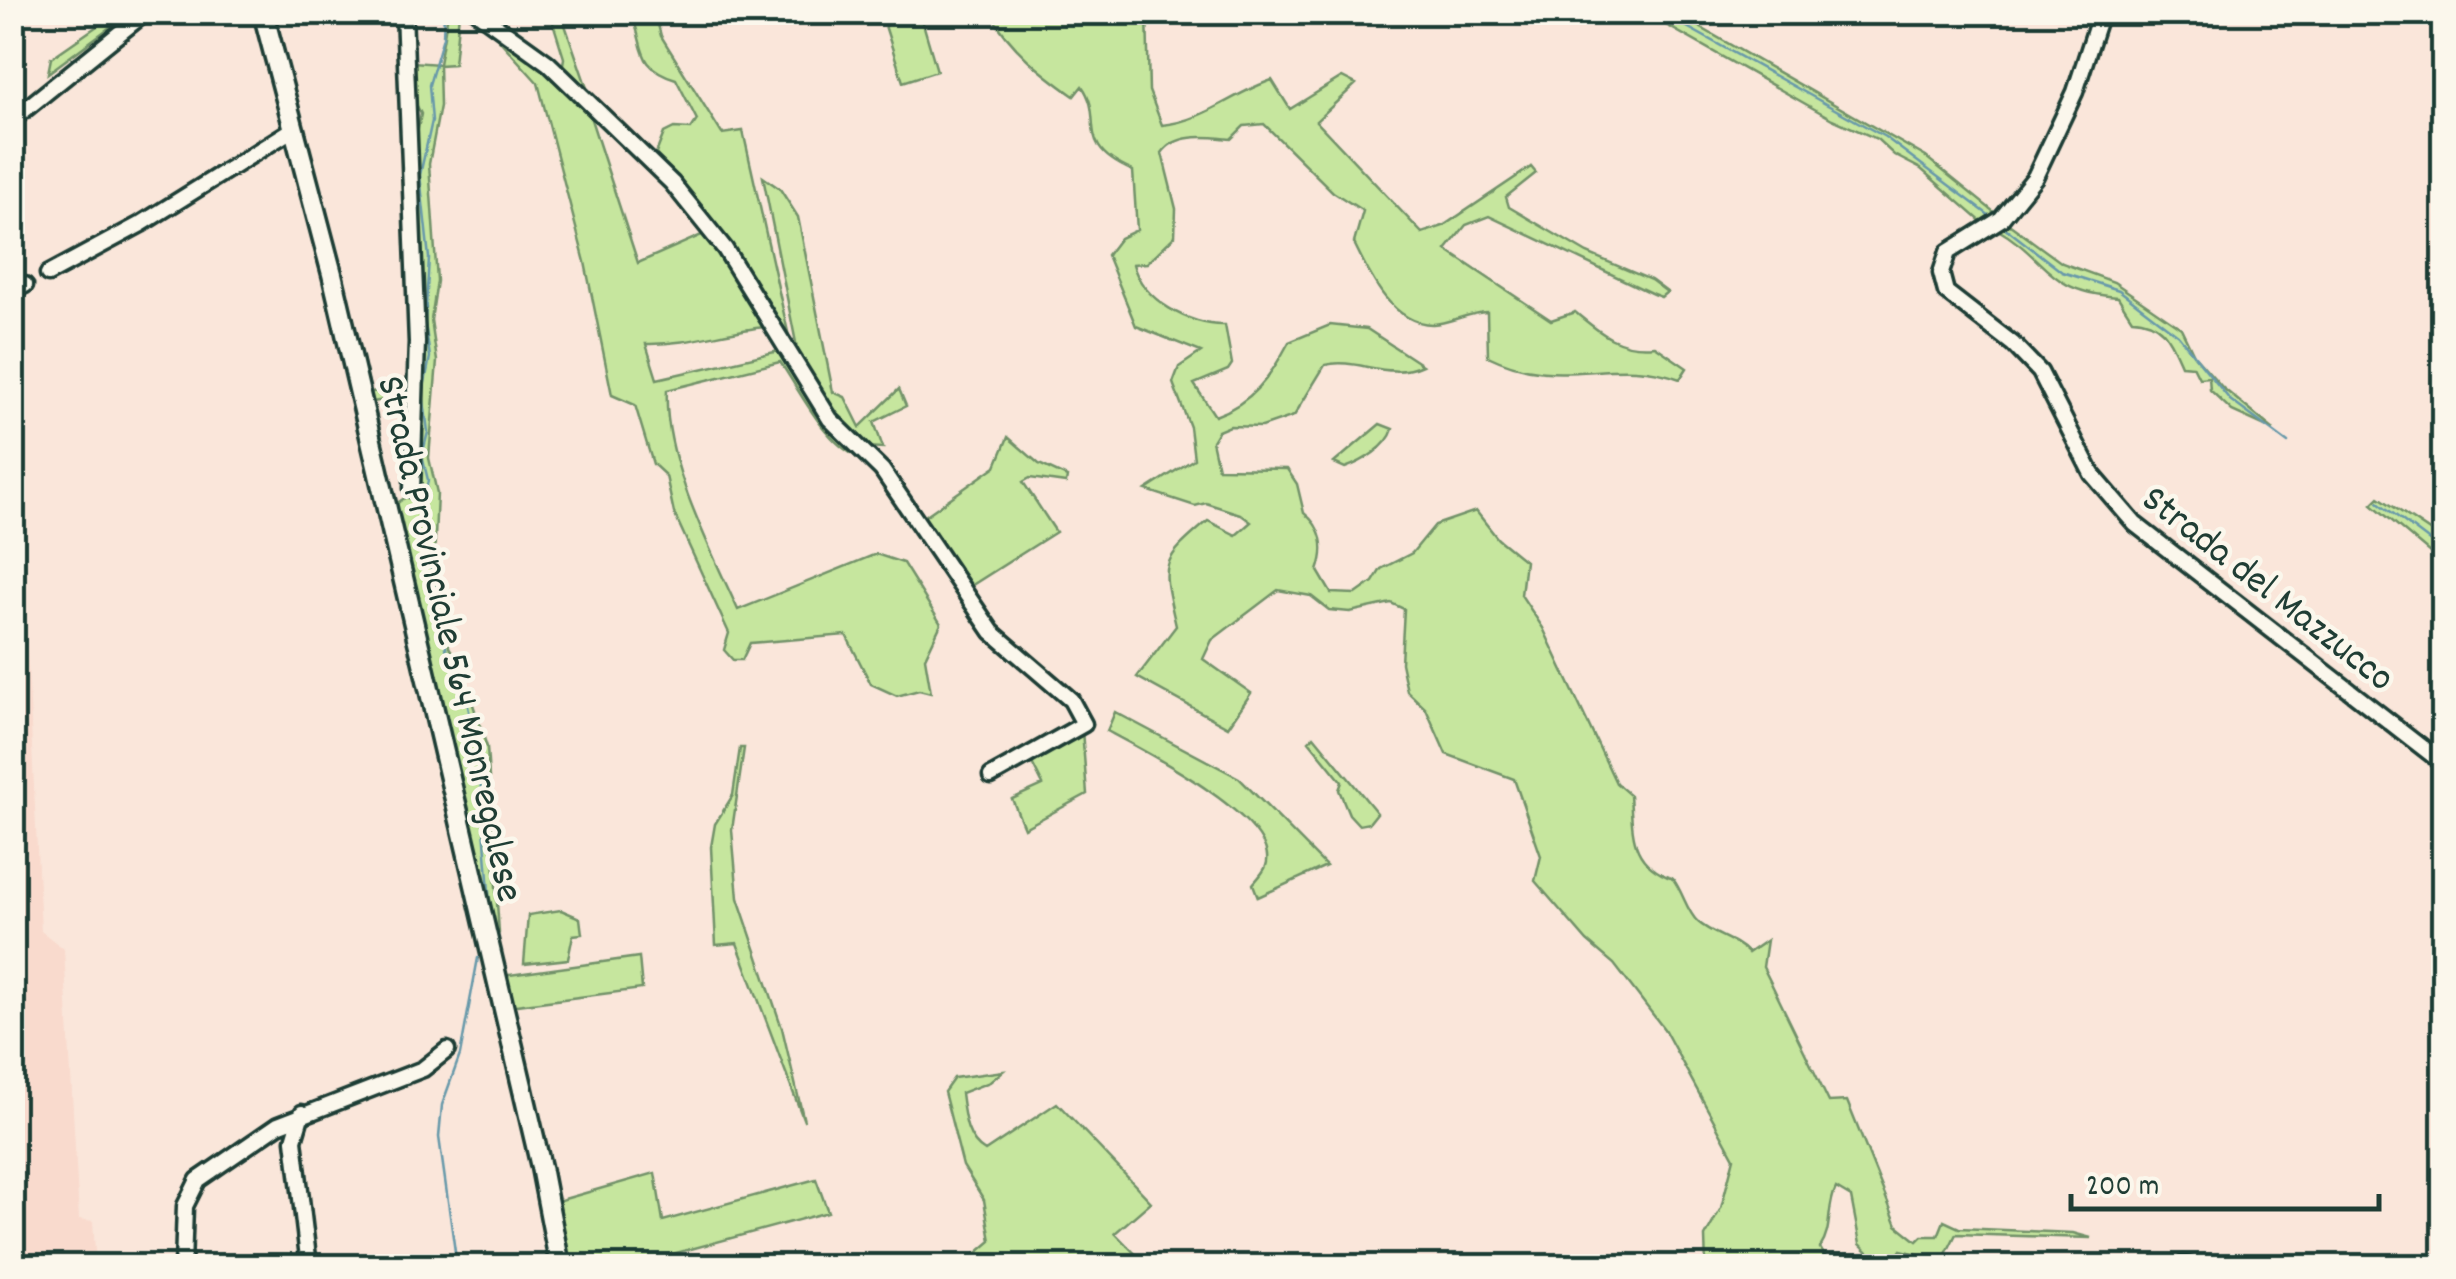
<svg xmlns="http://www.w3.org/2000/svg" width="2456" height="1279" font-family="Dekko,sans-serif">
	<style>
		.built { fill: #f9dacd }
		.green { fill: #c6e69e; stroke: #729269; stroke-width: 2.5 }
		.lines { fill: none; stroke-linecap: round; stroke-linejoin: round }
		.stream { stroke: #6799aa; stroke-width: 2.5 }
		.minor-casing { stroke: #1f3d34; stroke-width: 21 }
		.major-casing { stroke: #1f3d34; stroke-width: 25 }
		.minor { stroke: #fbf7ec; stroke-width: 14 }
		.major { stroke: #fbf7ec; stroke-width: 18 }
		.labels { text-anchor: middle; stroke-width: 9; stroke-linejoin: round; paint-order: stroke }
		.street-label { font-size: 40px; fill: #1f3d34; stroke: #fbf7ec }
	</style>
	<rect width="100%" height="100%" fill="#fae6da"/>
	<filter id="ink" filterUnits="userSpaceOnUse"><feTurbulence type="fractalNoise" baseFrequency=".01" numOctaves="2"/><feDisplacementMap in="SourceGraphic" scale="20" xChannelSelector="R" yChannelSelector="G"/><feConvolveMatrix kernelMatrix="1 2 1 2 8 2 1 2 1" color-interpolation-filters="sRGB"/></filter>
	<g filter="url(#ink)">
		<path class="built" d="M22,540L41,931L64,949L79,1219L93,1221L96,1266H13L12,544Z"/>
		<path class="green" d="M116,13H129L48,73L51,58Z
			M448,13H459L454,64L439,65L440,106L429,164L437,281L431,320L437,361L429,458L437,493L434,561L445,600L449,647L460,665L487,747L499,933L494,942L393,506L416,490L414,149L421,114L414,100L413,62L439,64Z
			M550,13H586L564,22L589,94L562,70L564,58Z
			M631,13H655L661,36L722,134L743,131L792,350L726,241L655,156L664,133L674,128L691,129L697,120L676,79C634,66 646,47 631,13Z
			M881,13H920L937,71L903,82Z
			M990,13H1147L1149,91L1162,125C1204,121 1233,93 1272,80L1290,109L1342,77L1356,84L1316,121L1422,233L1443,226L1531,167L1536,173L1506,197L1509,207L1587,253L1651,280L1667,292L1661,297L1653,294L1489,216L1466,225L1446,250L1551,320L1575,312C1601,334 1620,350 1655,346L1687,368L1680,379C1611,354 1561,392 1488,356L1487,312C1468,313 1449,323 1433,324C1392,325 1369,274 1354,243L1363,211L1333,192L1264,124L1244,126L1231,139C1209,137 1176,132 1162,153L1176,209L1175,236L1147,263L1133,264C1142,300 1190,326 1225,325L1232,364L1228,370L1194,384L1215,416C1252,403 1271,376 1289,342L1330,325L1367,329L1422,365C1388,381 1357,357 1325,365L1294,416L1262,427L1230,426L1218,431L1212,441L1218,468L1287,469L1297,484L1304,513C1323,528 1326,549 1318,571L1331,593L1356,594L1373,582L1381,569L1412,553L1435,525L1476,511L1498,539L1525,561L1521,595L1543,628L1616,783L1630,795C1633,836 1630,863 1673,879C1683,892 1687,912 1698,922C1714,936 1734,938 1748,953L1767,940L1763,967L1772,985L1829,1102L1847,1101L1897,1225L1917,1241L1922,1236H1938L1944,1221L1959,1228L2073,1233L2091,1238L1956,1234L1943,1260L1901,1250L1890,1266H1882L1860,1244L1851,1197L1836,1188C1826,1208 1833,1229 1820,1248L1831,1266H1706L1705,1237L1721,1208L1734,1158L1664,1029L1614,964L1587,941L1535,881L1541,856L1514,779L1446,754L1426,709L1407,691L1401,663L1404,609L1391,603L1350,612L1329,610L1311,596L1278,590L1212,640L1203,659L1251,693L1228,727L1137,677L1176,626C1162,564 1157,564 1208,521L1236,535L1251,522L1240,514L1206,503L1195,506L1146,490L1194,459L1190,427L1173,383L1179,367L1201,352L1136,326L1107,255L1120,238L1137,230L1133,171C1072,145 1106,120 1082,86L1074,96C1040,72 1011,49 990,13Z
			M1645,13H1675L1926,157L1999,216L1984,224L1921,169L1894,155L1877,139L1832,119Z
			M481,20L534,57L587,107L638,263L706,233L765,327C724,331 688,345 646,344L657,379L779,351L819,412L864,459C827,449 801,392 780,362L667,390C663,458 710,548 738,610L876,554L903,563L941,624L925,658L931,693L919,690L897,696L871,684L846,635L750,643L742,660H733L724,650L729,633L674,513L666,476L653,464L635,405L612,395L585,262L538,83Z
			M763,177L780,189L798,217L833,392L845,397L860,427L899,389L906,406L874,422L883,448L866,447L847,431L800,363Z
			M326,209L371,392L411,387L410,395L368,403L321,211Z
			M2006,222L2062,263L2114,282L2181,328L2194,355L2223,388L2274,430L2232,411L2210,390L2209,377L2199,378L2193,366L2181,365C2170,340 2163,320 2132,319L2118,297C2043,291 2051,260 1995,228Z
			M1380,424L1393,429C1388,447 1362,462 1345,468L1334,463Z
			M1008,437L1039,464L1067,477L1066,483L1030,478L1023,482L1056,532L966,589L924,522L925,516L996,466Z
			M2379,497L2443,540V564L2372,504Z
			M1115,712L1239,778L1326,866L1258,897L1253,884C1257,879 1264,872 1266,866C1282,820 1139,748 1107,731Z
			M1082,730L1087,794L1024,828L1012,799L1043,785L1030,759Z
			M1314,736L1377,813L1369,823L1359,825L1349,814L1339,790L1342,782L1309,741Z
			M740,748H744L732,830L738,898L782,1028L804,1121L737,943L716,945L711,847L715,824L733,795Z
			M561,910L580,918L582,934L573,935L568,959L524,964L528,915Z
			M639,957L642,989L508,1006L502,976Z
			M1003,1071L990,1082L961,1093C964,1114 965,1139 985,1151L1057,1103L1151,1202L1115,1233L1147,1266H939L971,1258L991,1241L984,1200L963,1166L944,1092L954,1078Z
			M655,1173L663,1221L816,1179L828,1212L628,1266H567L554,1202Z"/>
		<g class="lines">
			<path class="stream" d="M444,12L443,37L429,85L432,121L420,175L429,258L425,323L430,357L423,393L428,432L422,456L428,480L421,515L448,658L467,702L478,751L491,917
				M1660,12L1885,137L1990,216
				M2004,227L2062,272L2119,290L2178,335L2230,400L2288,443
				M2378,502L2444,552
				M457,1266L439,1137L442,1105L460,1055L478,958"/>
			<g class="minor-casing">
				<path id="minor" d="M404,12L417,342L412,489
					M477,12L548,63L672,183L725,249L830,419L882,470L992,632L1071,700L1084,724L991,776
					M2101,12L2075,92L2035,177L2001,219L1948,252L1941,273L1946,292L2013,344L2040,372L2092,474L2135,524L2444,764
					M12,120L146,12
					M48,274L141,224L295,128
					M12,291L25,285
					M302,1113L294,1140L309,1266
					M2184,1264L2191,1266
					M183,1266L185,1206L198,1180L278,1125L423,1069L447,1050"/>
			</g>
			<g class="major-casing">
				<path id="major" d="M263,12L332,274L541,1167L560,1266"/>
			</g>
			<use href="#minor" class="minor"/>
			<use href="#major" class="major"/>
		</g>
	</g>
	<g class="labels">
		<g class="street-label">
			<text transform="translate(2270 586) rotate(38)" y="14">Strada del Mazzucco</text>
			<text transform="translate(453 638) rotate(77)" y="14">Strada Provinciale 564 Monregalese</text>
		</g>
	</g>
	<rect width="2456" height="1279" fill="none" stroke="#fbf7ec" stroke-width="50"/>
	<rect x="25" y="25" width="2406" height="1229" fill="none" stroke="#1f3d34" stroke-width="4" filter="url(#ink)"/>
	<path d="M2071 1194v15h308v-15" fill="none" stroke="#1f3d34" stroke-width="5"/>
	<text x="2086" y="1194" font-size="30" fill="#1f3d34" stroke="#fbf7ec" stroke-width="8" paint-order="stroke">200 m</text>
</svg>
